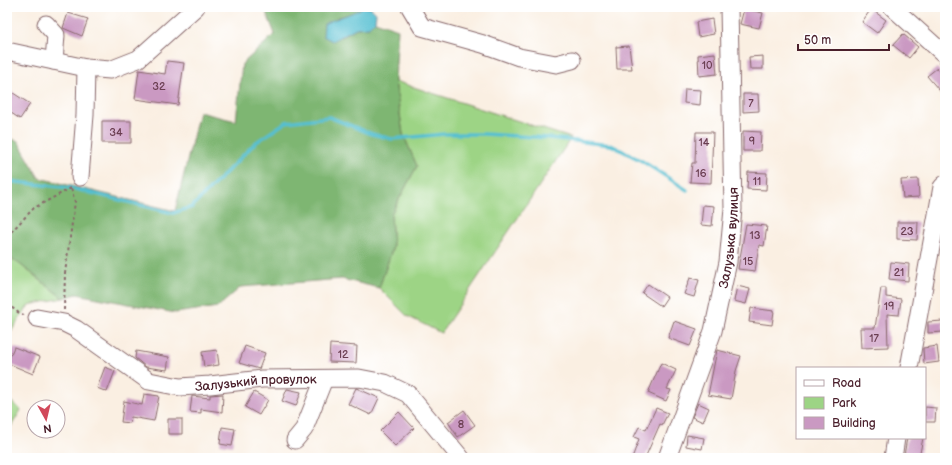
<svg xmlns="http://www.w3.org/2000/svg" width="952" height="465" font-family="'Balsamiq Sans',sans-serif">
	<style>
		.green { fill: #9dd485; stroke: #747a58 }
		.forest { fill: #7eb672; stroke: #646a4e }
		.water { fill: #55bfd1; stroke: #506f7e }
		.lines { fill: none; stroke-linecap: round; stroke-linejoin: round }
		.stream { stroke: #55bfd1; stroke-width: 3.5 }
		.building { fill: #ca99c2 }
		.minor-casing { stroke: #88686b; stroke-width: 19 }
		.path { stroke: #88686b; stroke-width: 2; stroke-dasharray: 3 3; stroke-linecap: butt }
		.minor { stroke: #fff; stroke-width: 17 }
		.labels { text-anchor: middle; stroke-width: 3.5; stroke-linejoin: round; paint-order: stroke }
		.number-label { font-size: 11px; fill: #6a3e51 }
		.street-label { font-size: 13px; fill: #4a1f2b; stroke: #fff }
	</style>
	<rect width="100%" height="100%" fill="#fff"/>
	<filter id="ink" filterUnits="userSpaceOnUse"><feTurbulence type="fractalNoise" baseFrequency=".025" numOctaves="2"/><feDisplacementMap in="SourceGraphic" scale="8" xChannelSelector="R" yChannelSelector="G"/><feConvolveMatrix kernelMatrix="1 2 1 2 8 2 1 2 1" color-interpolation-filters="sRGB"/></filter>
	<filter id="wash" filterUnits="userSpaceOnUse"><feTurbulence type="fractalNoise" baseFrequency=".012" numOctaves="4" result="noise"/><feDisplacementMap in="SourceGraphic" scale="16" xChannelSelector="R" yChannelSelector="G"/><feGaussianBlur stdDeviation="0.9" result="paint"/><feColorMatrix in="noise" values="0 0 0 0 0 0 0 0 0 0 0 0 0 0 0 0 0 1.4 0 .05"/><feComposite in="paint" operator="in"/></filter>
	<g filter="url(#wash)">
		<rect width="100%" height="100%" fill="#faefe2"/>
		<path class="green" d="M395,81L571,138L441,333L407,316L379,288L393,247L391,214L417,166L403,134Z
			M7,257L17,262L63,298L29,305L8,336Z
			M7,398L21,410L7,433Z"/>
		<path class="forest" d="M264,7H370H363L353,13L336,18L341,37L356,28L369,27L375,21L398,29L395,81L403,134L417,166L391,214L393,247L379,288L342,279L241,287L218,307L175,313L77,294L63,298L17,262L7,257L8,138L18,141L39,178L175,211L199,112L236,121L242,64L275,34Z"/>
		<path class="water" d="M363,7L371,8L376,13L375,21L369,27L356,28L332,41L323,36L324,24C337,17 351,15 363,7Z"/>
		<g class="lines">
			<path class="stream" d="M7,181L71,188L173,213L192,207L255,143L286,122L329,117L372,134L392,139L445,134H484L549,138L611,145L642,161L687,190"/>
		</g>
		<g id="blocks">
			<path class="building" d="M744,9L763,13L759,28L740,24Z
				M871,9L886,20L877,33L862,22Z
				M68,13L88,19L82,36L63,28Z
				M712,19L714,34L698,37L696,22Z
				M903,34L918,47L909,58L893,45Z
				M629,46L632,69H617L616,47Z
				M715,53L717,74L699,76L698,55Z
				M763,56V69H750L749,57Z
				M167,61L184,63L178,105L135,99L139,70L165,74Z
				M937,68L945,77V97L927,76Z
				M7,89L30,104L20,119L7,110Z
				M685,89L701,90L700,105L684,103Z
				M743,94H758L759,111L743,112Z
				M102,121H131V143H102Z
				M743,131L761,132L760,151H743Z
				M696,132H713L711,183L690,182L692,163H695Z
				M748,172L767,173L766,190L747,189Z
				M918,179L919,197L903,198L901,180Z
				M703,205L714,206L712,226L701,225Z
				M897,222H918L917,240L897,239Z
				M746,224L767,226L764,246L759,245L755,271L738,269Z
				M891,262L909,264L908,281L889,279Z
				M690,278L699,280L694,297L684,294Z
				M648,284L667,297L661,306L642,293Z
				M737,286L750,289L746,304L734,301Z
				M881,288H886V297L901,299L899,315L887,314L888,347L861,348L860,328H875Z
				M751,308L774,311L772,325L749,322Z
				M674,321L697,329L690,346L668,338Z
				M943,321L944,332L928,333V322Z
				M330,344L357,346L356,363L329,362Z
				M245,346L265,353L259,369L239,363Z
				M937,346L939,362L924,364L923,348Z
				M14,347L40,357L33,374L7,363Z
				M217,350L219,365L204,367L202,352Z
				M717,350L741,356L736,371L731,399L708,395Z
				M136,351L169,357L167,370L146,367L135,358Z
				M661,363L676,370L667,389L671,390L666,401L648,393Z
				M105,367L115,371L107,392L97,388Z
				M356,388L379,398L371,415L348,404Z
				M287,389L301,392L296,406L282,401Z
				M254,392L268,400L259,415L245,407Z
				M144,394L159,396L154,421L131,417L130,423L121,422L124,401L142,405Z
				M223,394L222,412L201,409V413L190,412L192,396L210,398V395Z
				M698,403L709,408L703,422L692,417Z
				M925,407L936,408L935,422H925Z
				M656,408L668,413L662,425L660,424L645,458H632L639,439L634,437L639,427L646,430Z
				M464,410L475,425L458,437L448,422Z
				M399,412L414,428L395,446L380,431Z
				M168,419H182V434H168Z
				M222,427L235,429L232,446L220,444Z
				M687,435L704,438L702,449L686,446Z
				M907,438H923L919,458L904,456Z"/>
		</g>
	</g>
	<g filter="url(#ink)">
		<use href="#blocks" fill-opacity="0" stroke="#88686b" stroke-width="1"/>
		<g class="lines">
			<g class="minor-casing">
				<g id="minor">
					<path d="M410,7L422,27L483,44L519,57L556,64L572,60"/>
					<path d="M892,7L945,55"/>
					<path d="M46,24L56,35L54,61"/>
					<path d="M7,51L86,68L110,70L138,59L196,7"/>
					<path d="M80,177L85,115L86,68"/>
					<path id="s1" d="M37,318L64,323L76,329L149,381L180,387L210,385L262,379L359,378L385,383L408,394L461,458"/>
					<path d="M909,368L942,187L945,184"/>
					<path d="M295,440L304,429L324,379"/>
					<path id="s2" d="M667,458L713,331L728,262L733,209L729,7"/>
					<path d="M893,458L896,438"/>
				</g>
			</g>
			<path class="path" d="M7,236L34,208L71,188
				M7,304L19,313L24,315
				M64,310L65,273L75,202L71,188"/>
			<use href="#minor" class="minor"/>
		</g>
	</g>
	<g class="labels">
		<g class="number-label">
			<text x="707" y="69">10</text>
			<text x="159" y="90">32</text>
			<text x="751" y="107">7</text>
			<text x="116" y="136">34</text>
			<text x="752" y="145">9</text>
			<text x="704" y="146">14</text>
			<text x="701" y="177">16</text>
			<text x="757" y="185">11</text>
			<text x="907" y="235">23</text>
			<text x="755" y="239">13</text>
			<text x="748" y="265">15</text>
			<text x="899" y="276">21</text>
			<text x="889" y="310">19</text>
			<text x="874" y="342">17</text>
			<text x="343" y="358">12</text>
			<text x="461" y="428">8</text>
		</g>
		<g class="street-label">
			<text dy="5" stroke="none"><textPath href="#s2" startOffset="230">Залузька вулиця</textPath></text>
			<text dy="5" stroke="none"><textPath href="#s1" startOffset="238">Залузький провулок</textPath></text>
		</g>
	</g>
	<rect width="952" height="465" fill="none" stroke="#fff" stroke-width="24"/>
	<rect x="796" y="367" width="130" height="72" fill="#ffffff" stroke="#b7a5aa"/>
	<rect x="804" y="380" width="20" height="6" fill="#ffffff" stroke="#b7a5aa"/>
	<text x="832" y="387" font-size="12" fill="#4a1f2b">Road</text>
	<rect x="804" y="397" width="20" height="12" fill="#9dd485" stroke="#b7a5aa"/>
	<text x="832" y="407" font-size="12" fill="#4a1f2b">Park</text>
	<rect x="804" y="417" width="20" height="12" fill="#ca99c2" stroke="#b7a5aa"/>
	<text x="832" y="427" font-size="12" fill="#4a1f2b">Building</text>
	<g transform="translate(46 419) rotate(172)"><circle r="19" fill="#ffffff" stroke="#b7a5aa"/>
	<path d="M0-3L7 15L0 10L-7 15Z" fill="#d1495b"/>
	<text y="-6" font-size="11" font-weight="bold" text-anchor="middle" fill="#4a1f2b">N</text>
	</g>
	<path d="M798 44v6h91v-6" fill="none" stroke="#4a1f2b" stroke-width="2"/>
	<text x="804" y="44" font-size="12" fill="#4a1f2b" stroke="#ffffff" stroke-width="3" paint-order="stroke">50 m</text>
</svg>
